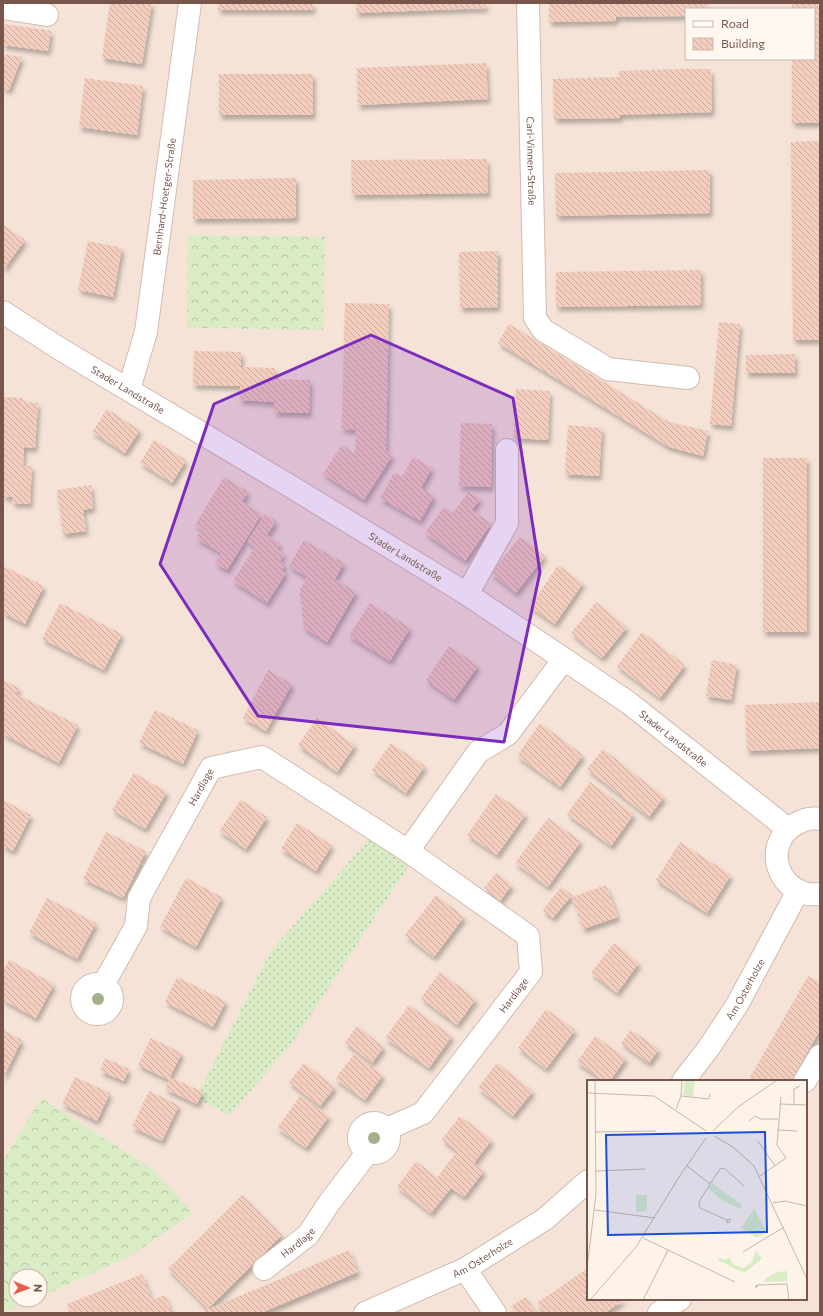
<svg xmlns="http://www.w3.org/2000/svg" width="823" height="1316" font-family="Commissioner,sans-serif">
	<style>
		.residential { fill: #f5e3d7; fill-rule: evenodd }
		.grass { fill: url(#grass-dots) }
		.forest { fill: url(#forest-crowns) }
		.building { fill: url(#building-back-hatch); filter: url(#shadow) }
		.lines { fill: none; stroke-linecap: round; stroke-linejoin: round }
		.minor-casing { stroke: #d3bbb0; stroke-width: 24 }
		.minor { stroke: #fff; stroke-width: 22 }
		.tree { fill: #a2b08c }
		.marked { fill: #7b2cbf; fill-opacity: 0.2; stroke: #7b2cbf; stroke-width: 3; stroke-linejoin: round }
		.labels { text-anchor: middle; stroke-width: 3.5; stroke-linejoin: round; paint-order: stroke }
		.street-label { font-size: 10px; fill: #79564b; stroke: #fff7f0 }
		.inset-road { fill: none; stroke: #c8b4aa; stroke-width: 1 }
		.view { fill: #1d4ed8; fill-opacity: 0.15; stroke: #1d4ed8; stroke-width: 2 }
		.inset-edge { fill: none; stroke: #79564b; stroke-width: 2 }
	</style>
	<defs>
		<pattern id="grass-dots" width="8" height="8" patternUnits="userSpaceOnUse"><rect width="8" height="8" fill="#daecc6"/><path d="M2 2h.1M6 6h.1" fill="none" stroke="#b6c2a3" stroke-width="1.8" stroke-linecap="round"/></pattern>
		<pattern id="forest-crowns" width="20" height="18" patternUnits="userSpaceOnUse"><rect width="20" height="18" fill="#daecc6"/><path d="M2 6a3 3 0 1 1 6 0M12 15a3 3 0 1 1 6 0" fill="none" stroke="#b6c2a3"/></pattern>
		<pattern id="building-back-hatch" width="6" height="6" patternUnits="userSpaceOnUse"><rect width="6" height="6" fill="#f3cebf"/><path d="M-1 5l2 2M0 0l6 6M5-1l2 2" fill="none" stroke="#caaa9d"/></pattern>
		<filter id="shadow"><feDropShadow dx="2.5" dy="4.5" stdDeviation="2" flood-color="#0004"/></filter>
	</defs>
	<rect width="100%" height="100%" fill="#fdf3e9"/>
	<path class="residential" d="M3,3H820V1313H3ZM686,9H814V59H686ZM588,1081H806V1299H588ZM16,1276H40V1300H16Z"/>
	<path class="grass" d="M371,837L410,864L290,1046L229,1115L196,1098L271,951Z"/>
	<path class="forest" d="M188,235L325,237L323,330L187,328Z
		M41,1098L154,1170L193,1213L132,1255L40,1297V1276H16V1300H33L3,1313V1161Z"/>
	<path class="building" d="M110,3H152L142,64L102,58Z
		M218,3H313V10H218Z
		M356,3H485L486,8L356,13Z
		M549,3H707V9H686V16L616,17V21L549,22Z
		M792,3H820V123H792V59H814V9H792Z
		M3,24L51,31L48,51L3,45Z
		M3,54L22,57L9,90L3,88Z
		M486,63L488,99L358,105L357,68Z
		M680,69H711L712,112L620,115V118L554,119L553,79L619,77V71Z
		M219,74H313V115H219Z
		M85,78L143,86L137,135L79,127Z
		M820,141V340H793L791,142Z
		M487,159L488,193L352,195L351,160Z
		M710,170V213L556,216L555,173Z
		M296,178V218L193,219V180Z
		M3,225L25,240L4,269L3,268Z
		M88,241L122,248L113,297L78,290Z
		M498,251V307L460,308L459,252Z
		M701,270V305L556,307V272Z
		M345,303L389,304L386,450L392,456L364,500L323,474L342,445L355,454L356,430L342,429Z
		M719,322L740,324L731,426L710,424Z
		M509,324L669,422L708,431L703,456L669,447L498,343Z
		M194,351L241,352V367L275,368V379L310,380L309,413L274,412V402L240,400V386L193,385Z
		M795,354V373H746V355Z
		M516,389L550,391L548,440L514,438Z
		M3,397L23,398V402L38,403L35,448L24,447L23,466H32L30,504L12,503V497H3Z
		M107,409L140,430L125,453L92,432Z
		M461,423L492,424L491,487L459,486Z
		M568,425L602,428L599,476L565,474Z
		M154,440L186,460L172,483L140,463Z
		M413,457L432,468L421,488L434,496L420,521L380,498L394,473L402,477Z
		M763,458H807V632H763Z
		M224,477L248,492L242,502L262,514L227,570L215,563L221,553L196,538L202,530L195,525Z
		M91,485L93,508L83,510L86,531L63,534L57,490Z
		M469,491L480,499L472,510L491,524L465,561L425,533L444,507L453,513Z
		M265,514L276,521L267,535L280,544L277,549L284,554L280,561L285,565L282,570L286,573L267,603L233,581L255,547L247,542Z
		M520,537L545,556L516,593L491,573Z
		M304,540L344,563L335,579L356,592L327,642L304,628L300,590L307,577L289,566Z
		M558,565L583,583L555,624L530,607Z
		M3,566L44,586L25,624L3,613Z
		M596,602L627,627L602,658L571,633Z
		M60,603L122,634L104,670L42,639Z
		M370,603L410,628L390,661L349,636Z
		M642,632L685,665L660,698L617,666Z
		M449,646L478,666L454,700L426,680Z
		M712,660L737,665L731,700L706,696Z
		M268,670L292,684L266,731L243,718Z
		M3,680L19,688L16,694L78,725L59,763L3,734Z
		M820,702V748L747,751L745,705Z
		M155,710L198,730L183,764L139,743Z
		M317,718L355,745L337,772L298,745Z
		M540,723L583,755L560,787L517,756Z
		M391,743L425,766L406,793L372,770Z
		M603,749L664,797L649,817L587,769Z
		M134,773L167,792L145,829L112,810Z
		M590,782L634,814L611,846L567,814Z
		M496,794L526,814L497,855L467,835Z
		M3,800L31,815L13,851L3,846Z
		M241,800L267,817L246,849L219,831Z
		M548,818L581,841L548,887L515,863Z
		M297,823L332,845L316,871L281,849Z
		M106,832L146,851L123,898L83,879Z
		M680,842L731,875L707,913L656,880Z
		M496,873L512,885L500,901L484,888Z
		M186,878L222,897L196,947L160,927Z
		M606,885L618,917L583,929L572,897Z
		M561,887L572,895L553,918L543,910Z
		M436,895L464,917L434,957L405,935Z
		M47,898L96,923L77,959L29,933Z
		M614,943L639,963L617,993L591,973Z
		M9,960L54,984L36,1018L3,1000V971Z
		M440,972L476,999L457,1025L421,998Z
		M808,976L820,983V1030L791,1081H748Z
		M177,977L226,1001L213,1027L165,1002Z
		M409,1005L452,1036L429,1068L385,1038Z
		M546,1009L575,1030L546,1069L518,1048Z
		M357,1026L384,1047L372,1063L345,1042Z
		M3,1030L22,1040L3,1078Z
		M631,1030L659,1049L649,1063L621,1043Z
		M595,1036L626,1058L610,1081H604L577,1062Z
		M151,1038L182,1053L170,1077L203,1092L197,1104L165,1089L169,1080L138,1065Z
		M354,1054L383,1075L365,1100L335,1079Z
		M105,1058L129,1069L124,1081L100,1071Z
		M304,1063L335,1087L320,1106L289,1082Z
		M497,1063L533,1091L513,1116L478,1088Z
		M75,1077L110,1093L97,1121L62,1104Z
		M149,1091L179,1105L162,1141L132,1127Z
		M300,1096L329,1116L306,1148L277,1128Z
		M460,1116L492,1140L474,1163L484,1171L464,1197L451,1188L431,1213L397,1187L416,1161L437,1178L457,1151L442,1139Z
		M242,1195L282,1235L208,1309L168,1269Z
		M349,1250L358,1272L261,1313H205L204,1311Z
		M588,1268V1299H625L605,1313H544L537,1303Z
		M142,1274L152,1300L165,1295L172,1313H70L67,1304Z
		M526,1297L536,1313H516L511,1306Z"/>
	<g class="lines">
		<g class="minor-casing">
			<g id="minor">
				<path id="s1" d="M528,3L535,318L543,330L608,369L688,378"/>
				<path d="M3,8L47,15"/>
				<path id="s2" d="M3,312L60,349L290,486L467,594L629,703L788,829"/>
				<path id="s3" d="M129,389L146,332L190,3"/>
				<path d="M467,594L507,523V450"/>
				<path d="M820,819C810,817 802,820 794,825C760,847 780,899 820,894"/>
				<circle cx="97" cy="999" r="15"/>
				<path id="s4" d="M103,985L136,926L139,898L211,768L262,757L408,851"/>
				<path id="s5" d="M683,1081L708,1049L737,1005L798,891"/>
				<path d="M805,1081L820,1056"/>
				<circle cx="374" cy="1138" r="15"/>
				<path id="s6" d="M387,1129L423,1113L531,972L528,936L408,851L478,752L508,734L564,659"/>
				<path id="s7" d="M264,1269L308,1235L329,1203L368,1152"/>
				<path d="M465,1269L495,1313"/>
				<path id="s8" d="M365,1313L465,1269L545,1219L588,1181"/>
				<path d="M659,1313L680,1299"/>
			</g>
		</g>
		<use href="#minor" class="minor"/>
	</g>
	<g class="tree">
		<circle cx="98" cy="999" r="6"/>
		<circle cx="374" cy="1138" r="6"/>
	</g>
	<path class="marked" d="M371,335L513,398L540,572L504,742L258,716L160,564L214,404Z"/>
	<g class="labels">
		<g class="street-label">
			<text dy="4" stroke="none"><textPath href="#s1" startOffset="158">Carl-Vinnen-Straße</textPath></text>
			<text dy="4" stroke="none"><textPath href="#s3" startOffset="196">Bernhard-Hoetger-Straße</textPath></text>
			<text dy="4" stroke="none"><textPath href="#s2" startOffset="147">Stader Landstraße</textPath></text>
			<text dy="4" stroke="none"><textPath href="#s2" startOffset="471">Stader Landstraße</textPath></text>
			<text dy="4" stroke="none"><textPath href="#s2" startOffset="795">Stader Landstraße</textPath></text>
			<text dy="4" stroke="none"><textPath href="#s4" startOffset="223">Hardlage</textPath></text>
			<text dy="4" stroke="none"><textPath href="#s5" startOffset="111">Am Osterholze</textPath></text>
			<text dy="4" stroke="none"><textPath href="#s6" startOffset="188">Hardlage</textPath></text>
			<text dy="4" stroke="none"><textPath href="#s7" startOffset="43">Hardlage</textPath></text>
			<text dy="4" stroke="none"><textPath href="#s8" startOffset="130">Am Osterholze</textPath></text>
		</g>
	</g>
	<g transform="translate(587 1080)">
		<rect width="220" height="220" fill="#fdf3e9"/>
		<path d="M125,103L155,125L153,129L135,120L121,108Z" fill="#daecc6"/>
		<path d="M98,0H108L106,17L96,15ZM49,115H60V131L49,132ZM167,129L180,152L169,158L154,148ZM169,170L175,179L157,193L131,180L132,177L138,180L143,177L145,184L157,188L165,182ZM200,191V201L177,202L178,199L190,192Z" fill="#daecc6"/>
		<path class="inset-road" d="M0,13L67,16L119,51M94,16L122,19L123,14M193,24L220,25M207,25V9L213,6M89,29L94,16L95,0M162,41L168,36L173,39H191M191,50L210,51M126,51L151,27L190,0M8,52L69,51M127,56L146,67L167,86L220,199M171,61L188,86M99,85L123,104L133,89L137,88L157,106M9,91L58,89M173,96L199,78L190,65L194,17M123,104L112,122L113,128L140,140M186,123L198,121L220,126M8,130L68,138M143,139V142L140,143V140ZM56,158L148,202M156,172L197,147M0,188L9,114L8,0M170,205L168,207H170V205L200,204L202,220M3,220L49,167L92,97L119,58M56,220L81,170"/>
		<path class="view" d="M178,52L180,152L21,155L19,55Z"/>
		<rect width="220" height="220" class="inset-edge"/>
	</g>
	<rect width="823" height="1316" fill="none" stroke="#79564b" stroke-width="8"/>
	<rect x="685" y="8" width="130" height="52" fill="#fff7f0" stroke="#c9b7ae"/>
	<rect x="693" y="21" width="20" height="6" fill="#ffffff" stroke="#c9b7ae"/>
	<text x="721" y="28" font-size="12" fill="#79564b">Road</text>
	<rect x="693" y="38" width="20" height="12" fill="url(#building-back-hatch)" stroke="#c9b7ae"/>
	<text x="721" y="48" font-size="12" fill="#79564b">Building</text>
	<g transform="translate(28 1288) rotate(91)"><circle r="19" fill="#fff7f0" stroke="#c9b7ae"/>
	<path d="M0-3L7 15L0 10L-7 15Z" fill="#e95b4b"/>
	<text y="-6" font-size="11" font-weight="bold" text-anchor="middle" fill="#79564b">N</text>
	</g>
</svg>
